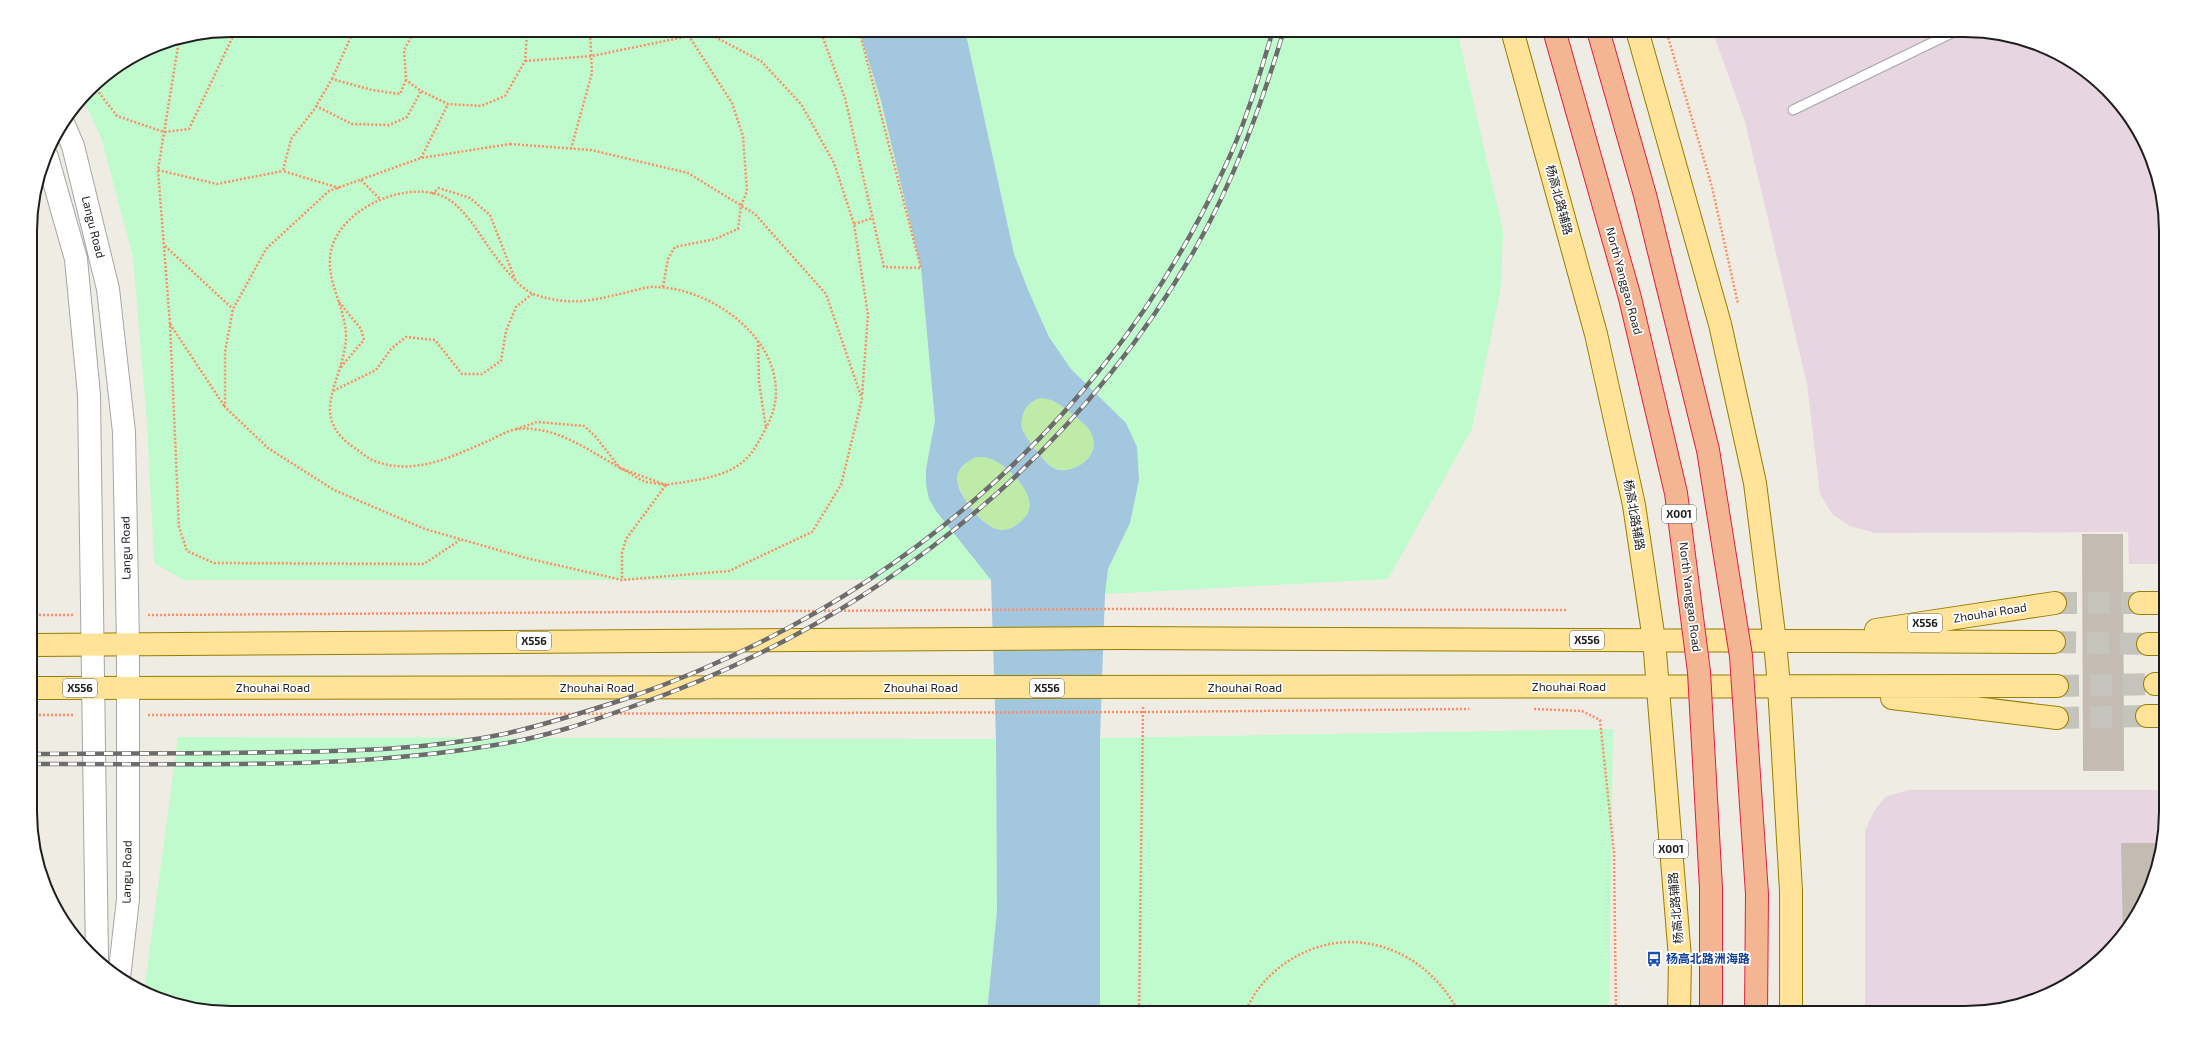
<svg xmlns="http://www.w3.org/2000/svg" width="2196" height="1043" font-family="'Exo 2','Noto Sans SC',sans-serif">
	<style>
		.industrial { fill: #e8d5e2 }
		.grass { fill: #beeba7 }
		.park { fill: #bffbcd }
		.water { fill: #a2c7de; fill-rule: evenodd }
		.building { fill: #c4bcb2 }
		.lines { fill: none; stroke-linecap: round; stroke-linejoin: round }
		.primary-tunnel { stroke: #c5c4bc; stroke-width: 22; stroke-dasharray: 22 11; stroke-linecap: butt }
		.service-casing { stroke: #a5a5a5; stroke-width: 11 }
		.tertiary-casing { stroke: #a5a5a5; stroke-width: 24 }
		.primary-casing { stroke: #977d00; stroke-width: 24 }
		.path { stroke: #fe8d66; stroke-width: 2.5; stroke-dasharray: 2 2; stroke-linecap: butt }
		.service { stroke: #fff; stroke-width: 9 }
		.tertiary { stroke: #fff; stroke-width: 22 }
		.primary { stroke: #fee399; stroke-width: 22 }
		.rail-casing { stroke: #6c6c6c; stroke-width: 4.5 }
		.rail { stroke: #fff; stroke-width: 3; stroke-dasharray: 9; stroke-linecap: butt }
		.trunk-bridge-casing { stroke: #df1f42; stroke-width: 24; stroke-linecap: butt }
		.trunk-bridge { stroke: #f4b692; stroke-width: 22 }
		.labels { text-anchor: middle; stroke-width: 3.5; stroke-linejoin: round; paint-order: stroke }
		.shield { fill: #fff; stroke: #626262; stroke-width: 1 }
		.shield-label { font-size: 11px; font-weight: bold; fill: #1e1e1e }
		.street-label { font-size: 12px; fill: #1e1e1e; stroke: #fff }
		.transit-label { font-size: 12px; font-weight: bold; fill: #164399; stroke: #fff; text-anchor: start }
		.rim { fill: none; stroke: #1e1e1e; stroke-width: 2 }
	</style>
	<rect width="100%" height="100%" fill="#efede3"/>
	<path class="industrial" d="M1712,30H1965L2042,45L2088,72L2125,109L2151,154L2164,205L2165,564H2129L2128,532L1875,533L1850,526L1832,514L1820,494L1807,384L1745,122Z
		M1908,790H2166V812L2151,889L2124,935L2077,979L2030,1002L1978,1013H1865V831L1874,811L1885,797Z"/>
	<path class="grass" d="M1041,398C1055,399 1063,407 1073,415C1081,421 1090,427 1093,438C1100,459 1067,479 1050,466C1040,457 1028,441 1022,429C1020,414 1026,402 1041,398Z
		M976,457C981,457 986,457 991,459C1008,465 1042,499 1025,517C1004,541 987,528 971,508C957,488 948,470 976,457Z"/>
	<path class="park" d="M231,30H859L881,101L921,268L935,422L926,469L936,511L991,580H184L154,563L147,423L133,257L101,137L83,99L98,80L154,45Z
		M965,30H1457L1503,231L1501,287L1472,429L1388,579L1105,594L1108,569L1130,523L1126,423L1071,369L1049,337L1029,292L1014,254Z
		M1613,729L1609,1013H1100V738Z
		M178,737L996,739L997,910L987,1013H231L154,998L144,992Z"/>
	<path class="water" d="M859,30H965L1014,254L1029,292L1049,337L1071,369L1126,423L1137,447L1139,480L1130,523L1108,569L1105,594L1100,738V1013H987L997,910L996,739L991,580L936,511L929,499L926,484V469L935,421L921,268L881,101ZM1041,398C1055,399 1063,407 1073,415C1081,421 1090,427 1093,438C1100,459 1067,479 1050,466C1040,457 1028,441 1022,429C1020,414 1026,402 1041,398ZM976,457C981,457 986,457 991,459C1008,465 1042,499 1025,517C1004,541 987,528 971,508C956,488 948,470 976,457Z"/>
	<path class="building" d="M2082,534H2123L2124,771H2083Z
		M2121,843H2160L2151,889L2123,936Z"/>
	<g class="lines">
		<path class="primary-tunnel" d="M2055,603H2140
			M2054,642L2148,644
			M2057,686L2155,684
			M2057,718L2147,716"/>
		<g class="service-casing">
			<path id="service" d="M1793,110L1958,30"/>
		</g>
		<g class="tertiary-casing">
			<path id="tertiary" d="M64,125L73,146L108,289L124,432L128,644V899L119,978
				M47,157L76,259L89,395L97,959"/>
		</g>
		<g class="primary-casing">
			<path id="primary" d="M1512,30L1596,334L1634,505L1654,640L1680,958L1679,1013
				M1637,30L1720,324L1755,483L1775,642L1779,686L1791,891V1013
				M2140,603H2165
				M1876,630L2055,603
				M2148,644H2166
				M31,645L1119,638L2054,642
				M2155,684H2166
				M31,688L2057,686
				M1892,698L2057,718
				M2147,716H2166"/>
		</g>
		<path class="path" d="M415,30L404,50L406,80L421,91L448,104L481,106L505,96L525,61L527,35L525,30
			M820,30L845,98L884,267L921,268L859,30
			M1666,30L1712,187L1738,304
			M179,40L158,170L170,324L179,527L187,551L214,563L424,564L460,540
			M525,61L592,56L689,36L715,37L761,61L801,104L834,163L854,224L868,315L862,396
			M332,79L354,30
			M406,80L400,94L372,90L332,79L316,106L352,124L389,125L407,117L421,91
			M94,86L117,116L164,132L189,129L236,30
			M317,106L291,139L283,171L339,188
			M510,144L591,150L688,173L755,214L826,294L862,399L841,485L812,532L729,571L622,580L526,558L425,529L334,490L268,448L225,407V352L233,309L266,249L329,191L421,158Z
			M571,149L592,73L590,30
			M421,158L448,104
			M158,170L217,184L283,171
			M361,180L380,199
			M432,194L439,188L470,198L490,215L515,279
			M854,224L873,218
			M165,246L233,309
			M663,287L668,259L675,247L715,239L738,229L741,206L747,191L743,136L732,103L685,30
			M339,302L361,329L364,340L340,368
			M170,324L225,407
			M758,341L759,382L766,428
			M333,391L376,370L391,349L406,337L435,340L462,374H482L501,361L506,331L516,307L532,294
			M516,429L537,422L584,426L595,436L620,468L666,485C660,484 653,483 647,482C639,480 632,474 624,470C592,453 557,425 518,429C508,430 497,437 488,441C451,457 413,477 372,460C366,457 361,452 356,449C306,416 343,383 346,339C347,311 328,286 330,258C333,213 399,181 440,195C455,201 463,212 473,224C486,243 515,289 536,295C571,306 590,301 624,293C634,291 646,286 656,287C709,288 776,334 776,392C776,412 766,429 756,446C738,478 699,479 666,485L626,539L622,553V580
			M31,615H73
			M148,615L1119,609L1567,610
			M1534,709L1582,711L1600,720L1614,853L1616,1013
			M31,715H73
			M148,715L1143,712L1469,709
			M1139,1013L1143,707
			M1245,1013C1253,992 1269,974 1287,962C1350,920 1426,948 1459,1013"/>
		<use href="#service" class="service"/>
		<use href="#tertiary" class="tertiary"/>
		<use href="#primary" class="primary"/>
		<g class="rail-casing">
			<path id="rail" d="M32,754C116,753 200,754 284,752C357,751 432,749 504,734C545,725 585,712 625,699C889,608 1104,426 1223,171C1245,126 1259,77 1273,30
				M32,764C188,763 346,771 501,744C545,737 589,722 631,707C866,626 1069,468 1194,251C1234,181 1261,106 1284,30"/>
		</g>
		<use href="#rail" class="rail"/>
		<g class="trunk-bridge-casing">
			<path id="trunk-bridge" d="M1554,30L1630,298L1676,493L1699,672L1711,888V1013
				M1598,30L1645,195L1708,450L1741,656L1757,894L1756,1013"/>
		</g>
		<use href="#trunk-bridge" class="trunk-bridge"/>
	</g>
	<defs>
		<g id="bus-bare" transform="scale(1.2)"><path d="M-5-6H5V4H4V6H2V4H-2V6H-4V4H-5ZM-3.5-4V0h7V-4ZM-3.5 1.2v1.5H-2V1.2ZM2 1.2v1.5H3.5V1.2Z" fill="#1a4fb4" stroke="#fff" stroke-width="2.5" paint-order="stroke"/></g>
	</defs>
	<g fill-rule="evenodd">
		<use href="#bus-bare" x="1654" y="959"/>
	</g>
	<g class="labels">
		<g class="shield">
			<rect x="1662" y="505" width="34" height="18" rx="3"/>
			<rect x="1908" y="614" width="34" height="18" rx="3"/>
			<rect x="1570" y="631" width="34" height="18" rx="3"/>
			<rect x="517" y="632" width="34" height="18" rx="3"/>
			<rect x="63" y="679" width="34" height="18" rx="3"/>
			<rect x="1030" y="679" width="34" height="18" rx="3"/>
			<rect x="1654" y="840" width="34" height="18" rx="3"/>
		</g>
		<g class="shield-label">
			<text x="1679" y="518">X001</text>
			<text x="1925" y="627">X556</text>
			<text x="1587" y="644">X556</text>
			<text x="534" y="645">X556</text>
			<text x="80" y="692">X556</text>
			<text x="1047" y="692">X556</text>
			<text x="1671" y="853">X001</text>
		</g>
		<g class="street-label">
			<text transform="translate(1559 200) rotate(75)" y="4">杨高北路辅路</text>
			<text transform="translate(93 227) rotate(76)" y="4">Langu Road</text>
			<text transform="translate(1624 281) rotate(75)" y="4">North Yanggao Road</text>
			<text transform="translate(1634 515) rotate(80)" y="4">杨高北路辅路</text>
			<text transform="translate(126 548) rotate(-91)" y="4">Langu Road</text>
			<text transform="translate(1690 597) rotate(83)" y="4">North Yanggao Road</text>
			<text transform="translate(1990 613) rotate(-9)" y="4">Zhouhai Road</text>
			<text x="1569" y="691">Zhouhai Road</text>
			<text x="273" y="692">Zhouhai Road</text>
			<text x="597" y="692">Zhouhai Road</text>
			<text x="921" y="692">Zhouhai Road</text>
			<text x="1245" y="692">Zhouhai Road</text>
			<text transform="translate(127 872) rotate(-89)" y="4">Langu Road</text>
			<text transform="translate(1676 908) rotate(-95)" y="4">杨高北路辅路</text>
		</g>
		<g class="transit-label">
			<text x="1666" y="963">杨高北路洲海路</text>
		</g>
	</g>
	<path d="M0 0H2196V1043H0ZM231 37H1965A194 194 0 0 1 2159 231V812A194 194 0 0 1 1965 1006H231A194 194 0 0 1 37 812V231A194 194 0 0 1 231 37Z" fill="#fff" fill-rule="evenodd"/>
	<path class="rim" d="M231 37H1965A194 194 0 0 1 2159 231V812A194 194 0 0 1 1965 1006H231A194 194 0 0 1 37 812V231A194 194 0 0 1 231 37Z"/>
</svg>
